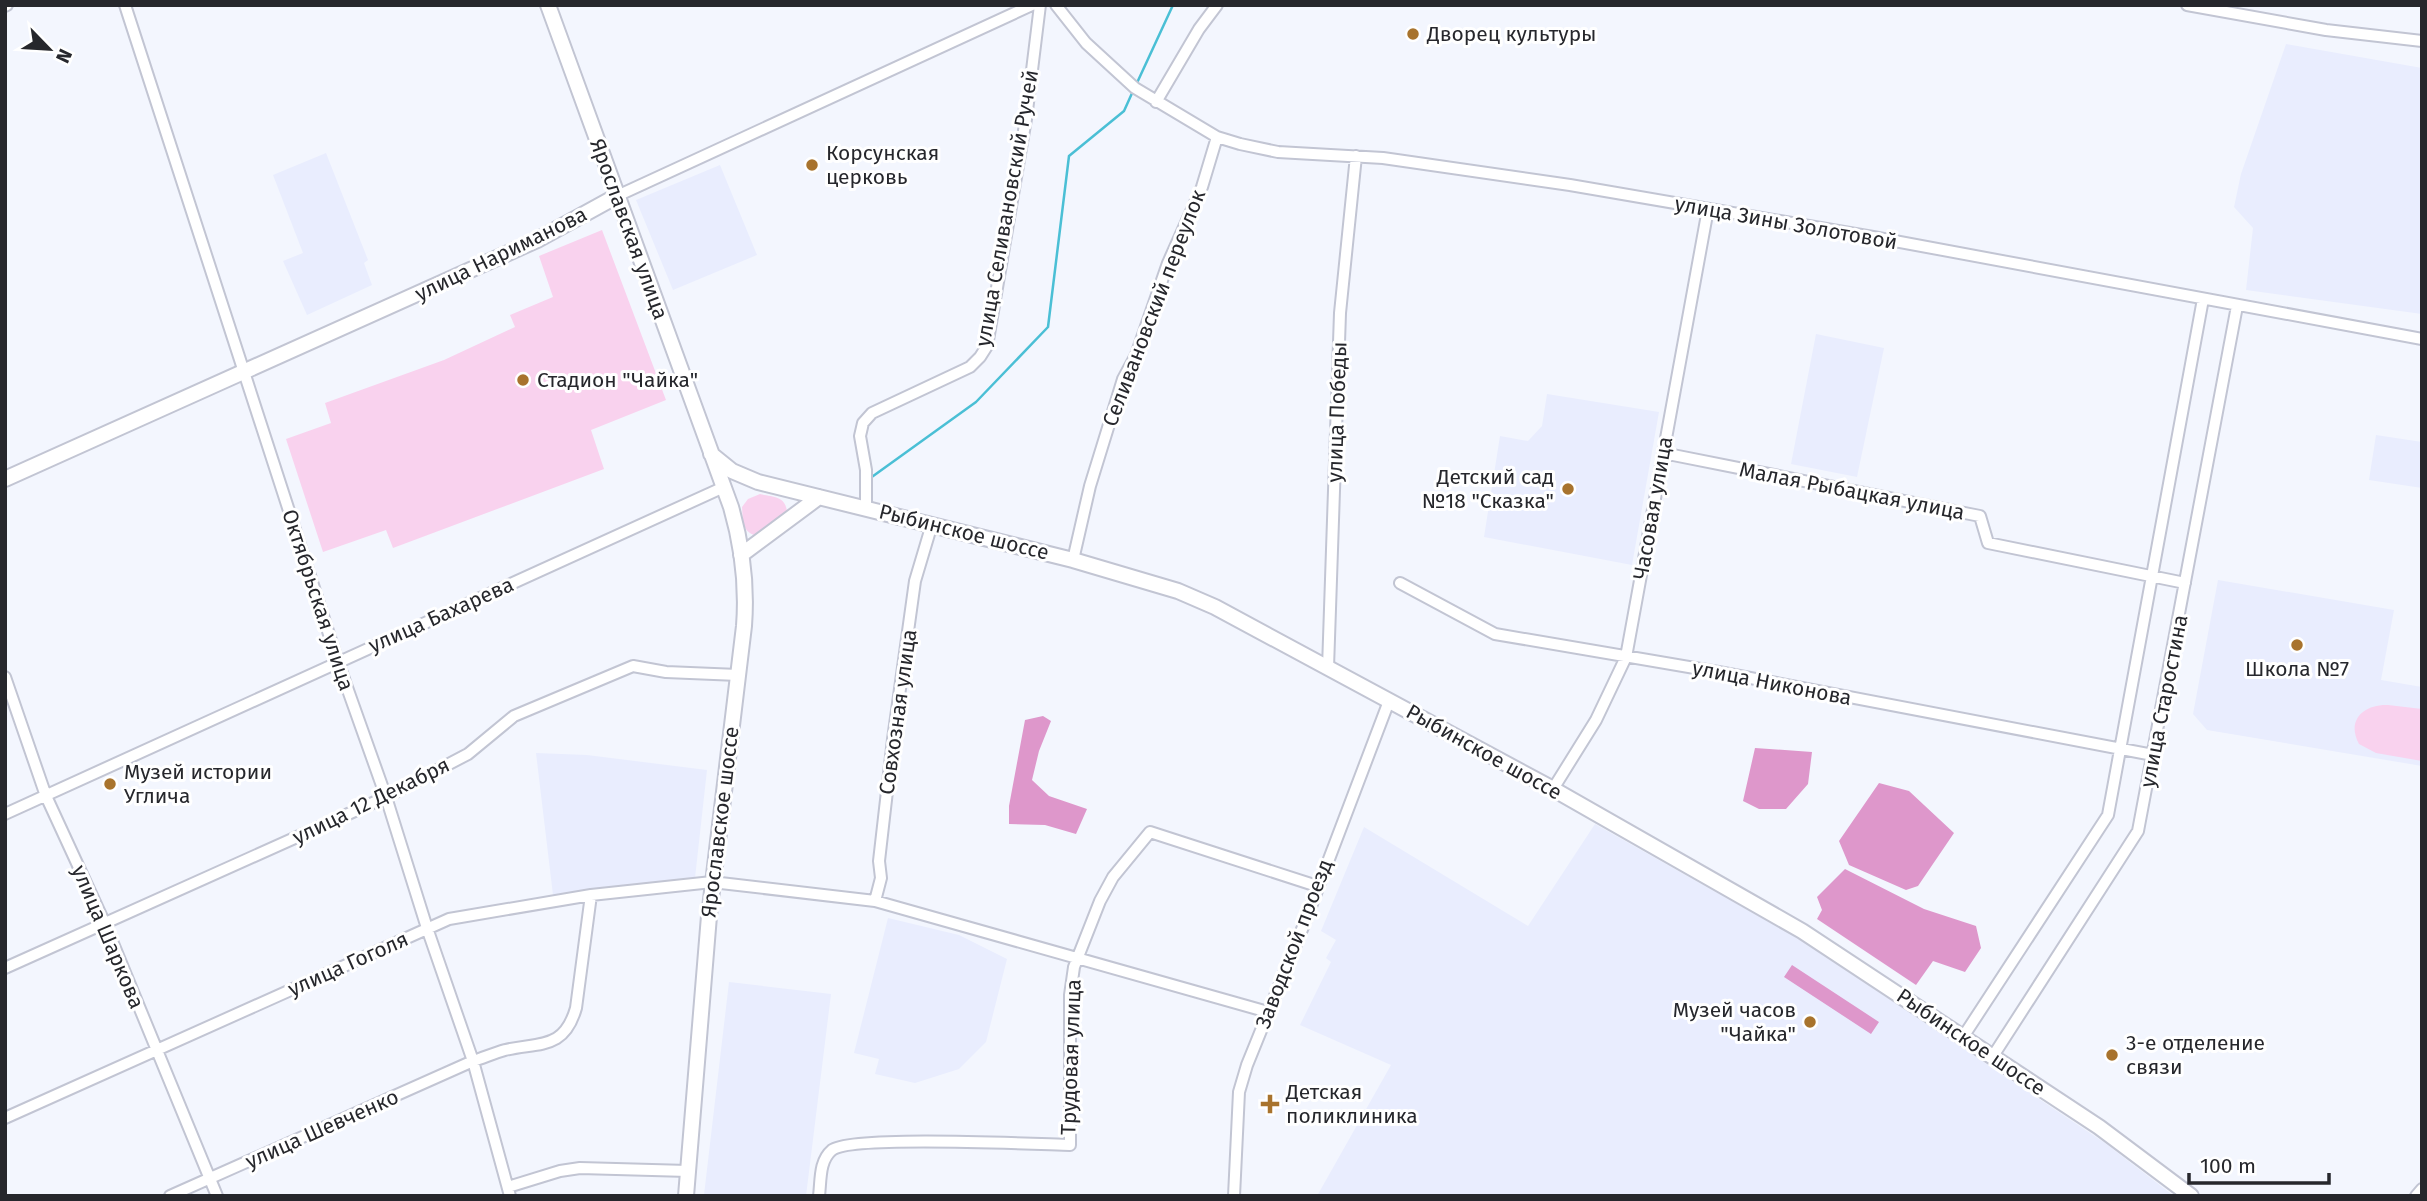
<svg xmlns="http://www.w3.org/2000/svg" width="2427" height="1201" font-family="'Fira Sans',sans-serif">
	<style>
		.built { fill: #e9edfe }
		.green { fill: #f9d2ee }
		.forest { fill: #de97cb }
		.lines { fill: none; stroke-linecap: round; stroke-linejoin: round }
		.stream { stroke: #4abfd5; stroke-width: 2.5 }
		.minor-casing { stroke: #c2c5d3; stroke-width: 14 }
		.major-casing { stroke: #c2c5d3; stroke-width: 18 }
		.minor { stroke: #fff; stroke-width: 10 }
		.major { stroke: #fff; stroke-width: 14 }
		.poi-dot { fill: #a8732d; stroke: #fff; stroke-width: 2.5 }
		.labels { text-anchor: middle; stroke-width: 6; stroke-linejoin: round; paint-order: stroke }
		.poi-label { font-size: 21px; fill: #26272c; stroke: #fff; text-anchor: start }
		.street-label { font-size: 21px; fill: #26272c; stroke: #fff }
	</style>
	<rect width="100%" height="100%" fill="#f3f6fe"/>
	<path class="built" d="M2286,44L2422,68V314L2246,290L2253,228L2234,207L2241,174Z
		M326,153L368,260L364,263L372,285L307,315L283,261L303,253L273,175Z
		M720,165L757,255L673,290L636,200Z
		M1816,334L1884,348L1857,477L1791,464Z
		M1547,394L1659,412L1632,565L1484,537L1500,436L1528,441L1542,426Z
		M2376,435L2422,442V488L2369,480Z
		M2218,580L2394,610L2381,680L2422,687V766L2207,730L2193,714Z
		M536,753L587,755L707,770L695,878L553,895Z
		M1595,824L1799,939L2105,1143L2174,1196H1317L1391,1065L1300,1025L1331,962L1326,958L1336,940L1321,931L1364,827L1528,926Z
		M888,918L959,935L1007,959L986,1042L959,1069L915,1083L875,1074L879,1059L854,1053Z
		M729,982L831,994L806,1196L704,1195Z"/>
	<path class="green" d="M602,230L666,400L591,430L604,469L393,548L386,530L323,552L286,439L331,423L325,403L444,360L515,327L510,315L553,297L539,256Z
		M760,494C773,497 786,496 787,512L758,536C742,533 743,521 742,507L748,499Z
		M2388,705L2422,709V761L2376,753L2359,744C2346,720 2364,704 2388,705Z"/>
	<path class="forest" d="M1043,716L1051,721L1039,751L1032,780L1049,796L1087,809L1076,834L1045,825L1009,824V806L1025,720Z
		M1755,748L1812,752L1808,784L1786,809H1759L1743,801Z
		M1879,783L1909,791L1954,833L1918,886L1906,890L1849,865L1839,841Z
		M1845,869L1924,909L1976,926L1981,948L1965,972L1933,961L1916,985L1817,919L1822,910L1817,897Z
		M1792,965L1879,1022L1871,1034L1784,977Z"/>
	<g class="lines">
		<path class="stream" d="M1136,85L1173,5
			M869,479L976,402L1048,327L1069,156L1124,111L1133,91"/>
		<g class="minor-casing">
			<path id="minor" d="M125,5L338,662L386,797L427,928L473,1061L510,1196
				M1056,5L1086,43L1135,88L1217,137L1240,144L1278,152L1383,158L1570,185L1873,237L2422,339
				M2187,5L2326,30L2422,41
				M5,6L7,5
				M1156,102L1199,29L1217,5
				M617,196L1032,5
				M1663,453L1980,516L1988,543L2185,583
				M866,508V470L860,436L863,423L872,413L970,367L980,357L987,346L1026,119L1040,5
				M1073,560L1090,486L1123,379L1136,355L1168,263L1202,187L1217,137
				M1400,583L1495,634L1724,673L2153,755
				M1328,668L1340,313L1356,156
				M5,677L46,796L105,924L217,1196
				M1553,789L1596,720L1626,657L1708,209
				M5,814L724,487
				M875,901L881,878L879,861L893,739L915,581L932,524
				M5,968L386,797L468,754L514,716L633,666L666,672L738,675
				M1963,1037L2108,815L2203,299
				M1993,1056L2138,831L2237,306
				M5,1118L449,919L591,895L712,882L875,901L1268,1012
				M508,1187L560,1171L580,1168L688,1171
				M170,1196L473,1061C483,1058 494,1053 505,1050C540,1042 564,1050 576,1008L591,895
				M819,1196C821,1180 819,1161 832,1150C851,1135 1034,1144 1070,1145V995L1074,967L1100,901L1113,877L1150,832L1317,886
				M1234,1196L1239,1092L1247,1065L1307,917L1389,701
				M2416,1196L2422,1189"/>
		</g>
		<g class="major-casing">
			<path id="major" d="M548,5L731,507C742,545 747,587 744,626L709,916L686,1196
				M711,454L732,471L758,482L1073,560L1178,591L1215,607L1553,789L1802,931L2099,1127L2191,1196
				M5,479L537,240L617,196
				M741,555L819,497"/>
		</g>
		<use href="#minor" class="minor"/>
		<use href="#major" class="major"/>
	</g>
	<g class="poi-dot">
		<circle cx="1413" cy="34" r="7"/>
		<circle cx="812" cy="165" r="7"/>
		<circle cx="523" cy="380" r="7"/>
		<circle cx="1568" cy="489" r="7"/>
		<circle cx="2297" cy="645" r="7"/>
		<circle cx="110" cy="784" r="7"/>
		<circle cx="1810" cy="1022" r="7"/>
		<circle cx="2112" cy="1055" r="7"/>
		<path d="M1266.5 1093.5h7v7h7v7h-7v7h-7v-7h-7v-7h7z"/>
	</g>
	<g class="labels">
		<g class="poi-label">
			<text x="1427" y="41">Дворец культуры</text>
			<text x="826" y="160">Корсунская<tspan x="826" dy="24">церковь</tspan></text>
			<text x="537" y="387">Стадион "Чайка"</text>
			<text x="1554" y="484" text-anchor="end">Детский сад<tspan x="1554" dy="24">№18 "Сказка"</tspan></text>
			<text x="2297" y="676" text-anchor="middle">Школа №7</text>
			<text x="124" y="779">Музей истории<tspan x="124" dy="24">Углича</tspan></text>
			<text x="1796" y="1017" text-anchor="end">Музей часов<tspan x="1796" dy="24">"Чайка"</tspan></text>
			<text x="2126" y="1050">3-е отделение<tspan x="2126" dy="24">связи</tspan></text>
			<text x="1286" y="1099">Детская<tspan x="1286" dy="24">поликлиника</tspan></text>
		</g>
		<g class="street-label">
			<text transform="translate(1007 208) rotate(-80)" y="7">улица Селивановский Ручей</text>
			<text transform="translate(1786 223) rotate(10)" y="7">улица Зины Золотовой</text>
			<text transform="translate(629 229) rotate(70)" y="7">Ярославская улица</text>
			<text transform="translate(501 254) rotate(-26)" y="7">улица Нариманова</text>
			<text transform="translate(1154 308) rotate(-69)" y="7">Селивановский переулок</text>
			<text transform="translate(1337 412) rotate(-88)" y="7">улица Победы</text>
			<text transform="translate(1852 491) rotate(11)" y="7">Малая Рыбацкая улица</text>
			<text transform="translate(1653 508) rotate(-80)" y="7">Часовая улица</text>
			<text transform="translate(964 532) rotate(14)" y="7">Рыбинское шоссе</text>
			<text transform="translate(318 600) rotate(72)" y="7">Октябрьская улица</text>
			<text transform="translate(441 615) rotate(-24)" y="7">улица Бахарева</text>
			<text transform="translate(1772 683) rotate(11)" y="7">улица Никонова</text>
			<text transform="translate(2164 701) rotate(-79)" y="7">улица Старостина</text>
			<text transform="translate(898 712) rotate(-82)" y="7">Совхозная улица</text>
			<text transform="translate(1484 752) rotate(29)" y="7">Рыбинское шоссе</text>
			<text transform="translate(371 801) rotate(-26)" y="7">улица 12 Декабря</text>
			<text transform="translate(720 822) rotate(-83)" y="7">Ярославское шоссе</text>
			<text transform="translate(108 937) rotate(67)" y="7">улица Шаркова</text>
			<text transform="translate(1294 944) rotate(-69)" y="7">Заводской проезд</text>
			<text transform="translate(348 964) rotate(-24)" y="7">улица Гоголя</text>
			<text transform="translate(1971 1042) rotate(34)" y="7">Рыбинское шоссе</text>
			<text transform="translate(1071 1057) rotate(-88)" y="7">Трудовая улица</text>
			<text transform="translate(322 1129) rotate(-24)" y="7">улица Шевченко</text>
		</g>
	</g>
	<rect width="2427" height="1201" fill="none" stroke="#26272c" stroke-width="14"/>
	<g transform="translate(49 49) rotate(115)" stroke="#ffffff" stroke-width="5" paint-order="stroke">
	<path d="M0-5L12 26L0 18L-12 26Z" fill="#26272c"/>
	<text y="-10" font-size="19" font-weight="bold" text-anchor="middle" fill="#26272c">N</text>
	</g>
	<path d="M2189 1173v10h140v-10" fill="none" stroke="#26272c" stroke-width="3.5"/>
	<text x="2200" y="1173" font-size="21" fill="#26272c" stroke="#ffffff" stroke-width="5" paint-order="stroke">100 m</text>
</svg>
